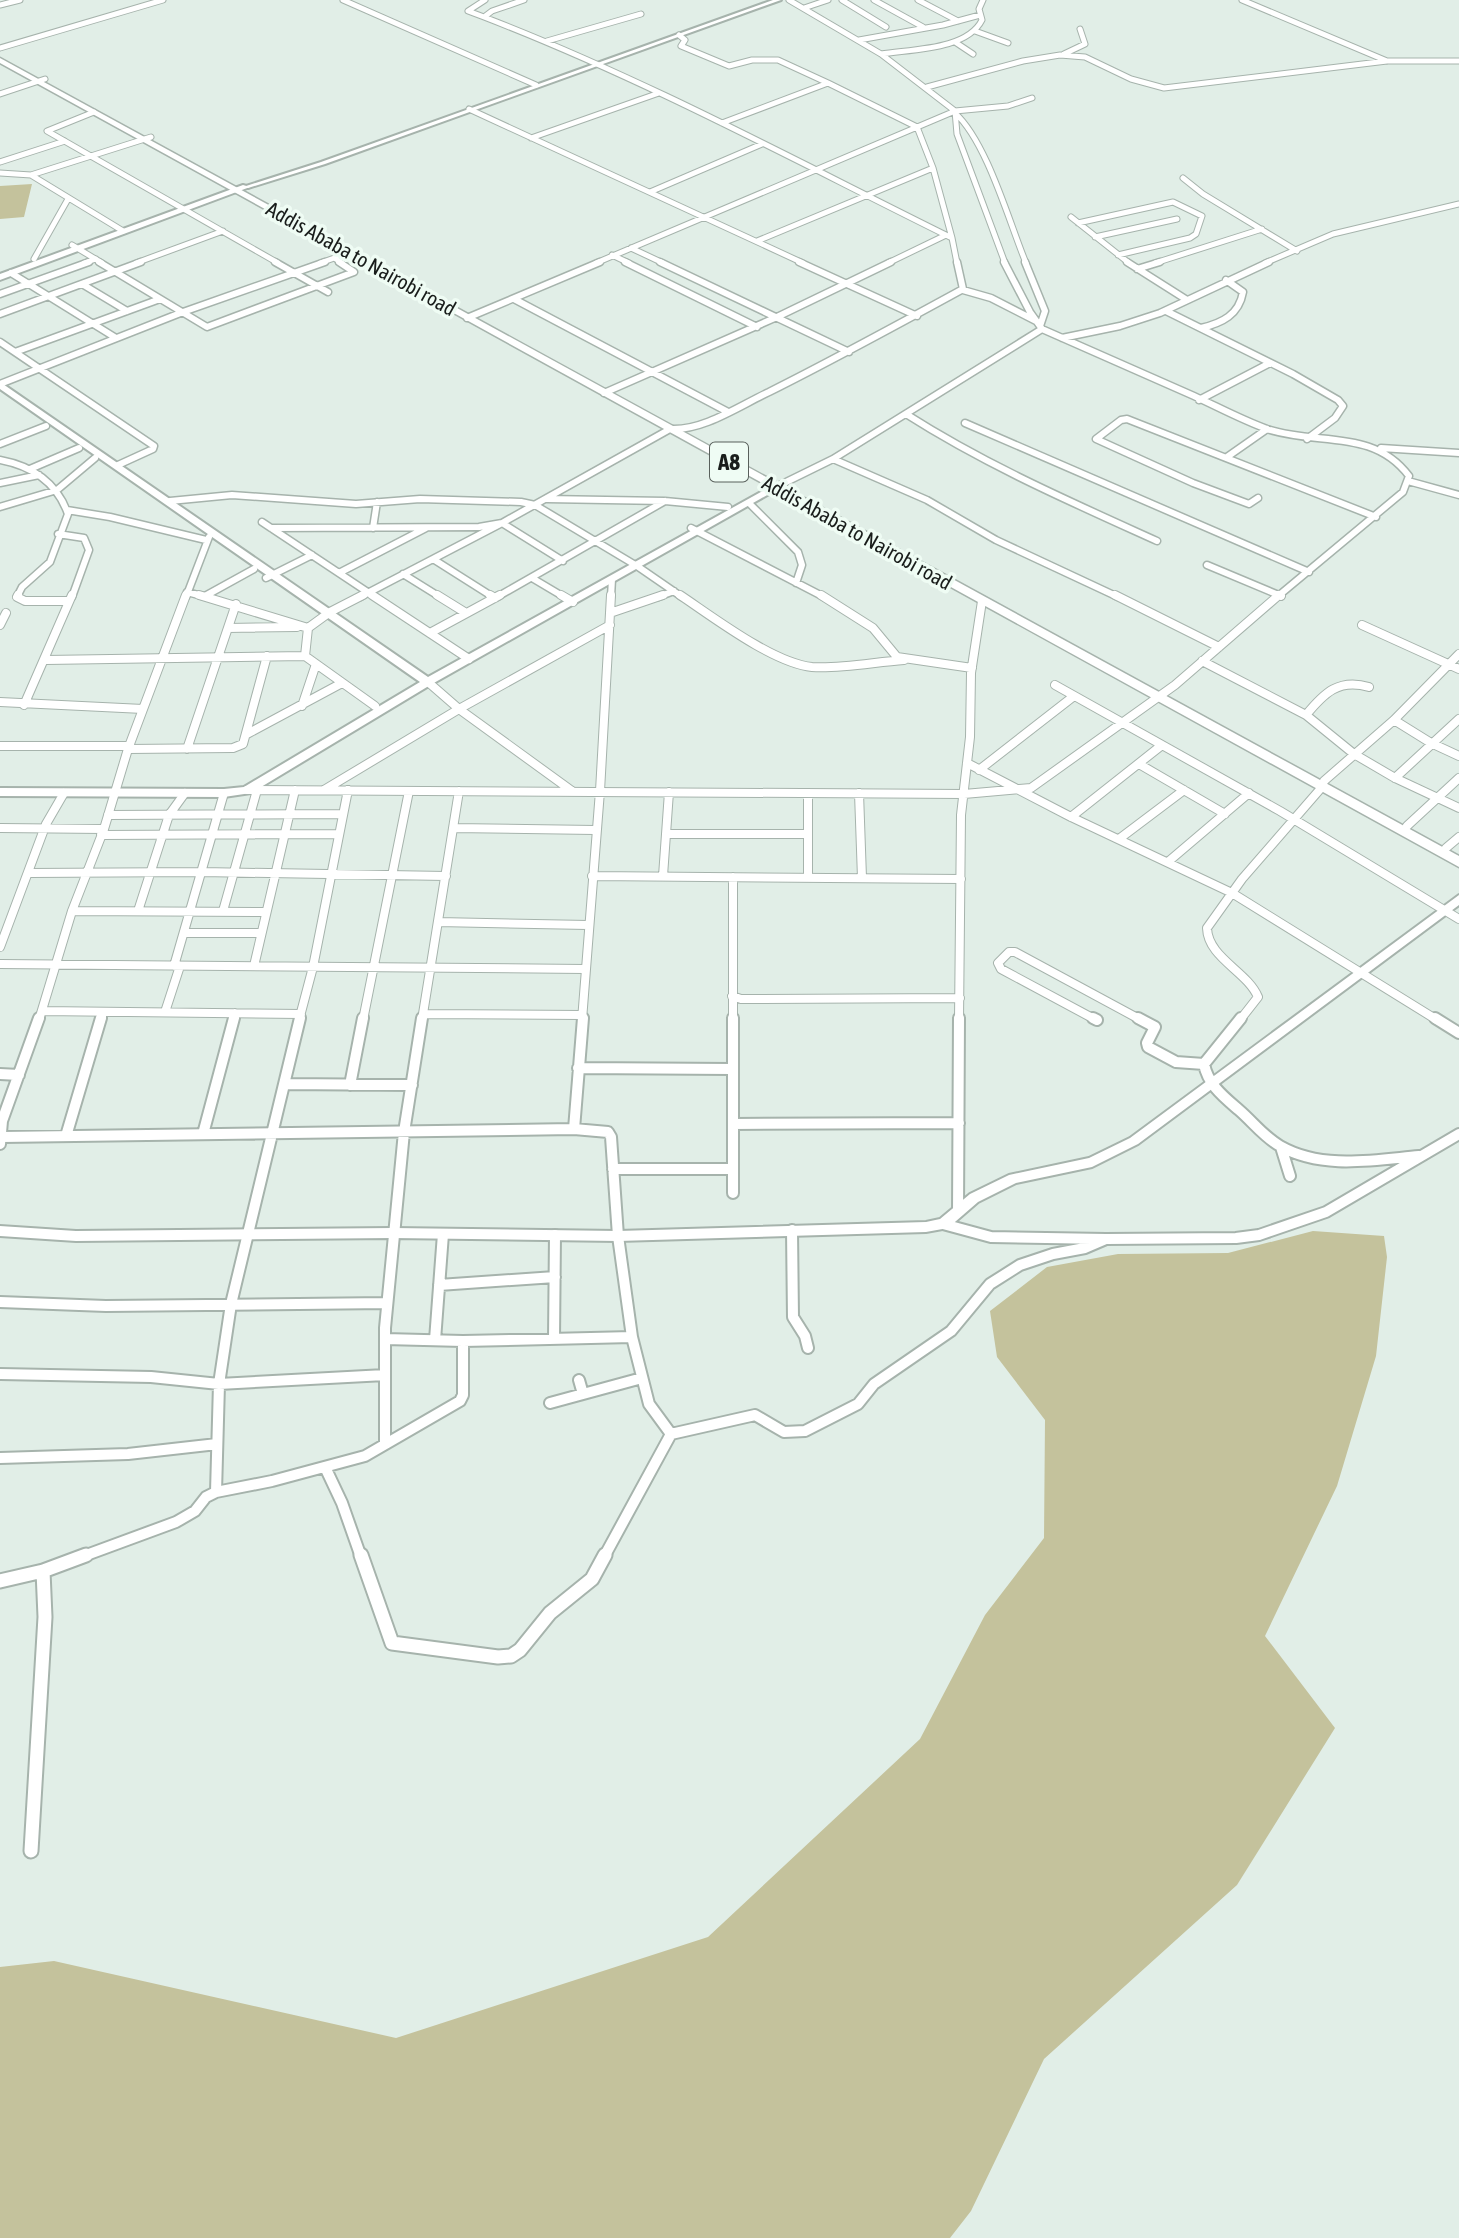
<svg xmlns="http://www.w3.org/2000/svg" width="1459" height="2238" font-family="'Asap Condensed',sans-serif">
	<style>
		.green { fill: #c4c29c }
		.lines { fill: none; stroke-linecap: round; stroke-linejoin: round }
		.minor-far4-casing { stroke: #a6b3ac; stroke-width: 7 }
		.minor-far3-casing { stroke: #a6b3ac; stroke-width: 9 }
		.minor-far2-casing { stroke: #a6b3ac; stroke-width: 10 }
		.minor-far1-casing { stroke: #a6b3ac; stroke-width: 14 }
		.minor-casing { stroke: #a6b3ac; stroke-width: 17 }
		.tertiary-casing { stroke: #a6b3ac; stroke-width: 4 }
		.secondary-casing { stroke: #a6b3ac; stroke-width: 4 }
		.trunk-casing { stroke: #a6b3ac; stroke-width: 3 }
		.minor-far4 { stroke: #fff; stroke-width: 5 }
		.minor-far3 { stroke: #fff; stroke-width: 6 }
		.minor-far2 { stroke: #fff; stroke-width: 8 }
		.minor-far1 { stroke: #fff; stroke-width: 10 }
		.minor { stroke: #fff; stroke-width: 13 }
		.tertiary { fill: #fff; fill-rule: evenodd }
		.secondary { fill: #fff; fill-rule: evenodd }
		.trunk { fill: #fff; fill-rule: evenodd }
		.labels { text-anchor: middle; stroke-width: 7; stroke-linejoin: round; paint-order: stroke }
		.far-street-label { font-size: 21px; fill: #191d1b; stroke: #effcf4 }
		.shield { fill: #effcf4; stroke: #59605c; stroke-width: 2 }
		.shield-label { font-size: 23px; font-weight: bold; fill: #191d1b }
	</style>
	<rect width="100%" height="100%" fill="#e1eee7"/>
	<path class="green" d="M32,184L24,217L0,219V186Z
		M1313,1231L1384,1236L1387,1257L1376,1356L1337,1486L1265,1636L1335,1728L1237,1885L1044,2059L971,2211L950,2238H0V1967L54,1961L396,2038L708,1937L920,1739L985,1615L1044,1538L1045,1420L997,1357L990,1311L1047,1267L1118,1254L1228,1253Z"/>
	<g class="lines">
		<g class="minor-far4-casing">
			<path id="minor-far4" d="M343,0L536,85
				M524,0L492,11L484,17C645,79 798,162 952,238L957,263
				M789,0L881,54L955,111L957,134L1005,263
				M842,0L886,27
				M874,0L923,27
				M918,0L958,21
				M1242,0L1387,61
				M0,5L20,0
				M804,8L828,0
				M484,17L468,11L485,0
				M975,31L1008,43
				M679,35L685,40L681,46L729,66L752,60H778L828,83
				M859,40L943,25L980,15
				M547,41L641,14
				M955,42L973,54
				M0,48L163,0
				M881,54C912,49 967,50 982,20L979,9L983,0
				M1064,54L1085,44L1080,29
				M927,87L1023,61L1060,55L1085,57L1131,79L1164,88L1387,61H1459
				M0,94L45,79
				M469,109L803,263
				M94,112L47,131L278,263
				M955,113C987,142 1009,222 1026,263
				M722,123L828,83L917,127L933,168L952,238
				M531,138L659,93
				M0,162L65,141
				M0,173L31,175L123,231
				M31,175L151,137
				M1183,178L1203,194L1297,251
				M650,192L762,144
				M1071,217L1129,263
				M1078,223L1173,202L1202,216L1196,234L1190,238L1118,255
				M1095,237L1177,219
				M757,241L933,168
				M72,245L102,263
				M631,248L663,263
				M612,255L629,263
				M334,258L342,263
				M34,259L68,199
				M84,263L96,259
				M136,263L223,231
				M320,263L349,253
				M596,263L955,111L1008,106L1032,98
				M888,263L946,235
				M1155,263L1262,229
				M1265,263L1333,234L1459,204"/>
		</g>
		<g class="minor-far3-casing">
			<path id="minor-far3" d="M99,262L207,327L354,272L339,262
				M275,262L328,292
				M625,262L757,327
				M660,262L849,352
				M799,262L917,316
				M1004,262L1030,312L1042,329
				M1025,262L1045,311L1040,326
				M1127,262L1187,300
				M1137,269L1160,262
				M11,273L116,338
				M82,284L127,311
				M963,290L991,298L1036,321
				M0,294L89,262
				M514,299L728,412
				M1166,311L1293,374L1338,400L1343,406L1335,418L1307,439
				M0,314L141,262
				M467,318L600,262
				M1201,328C1222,323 1239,315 1243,292L1226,280
				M1062,338L1120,326L1160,313L1269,262
				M0,342L154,446L153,449L118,465
				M15,352L160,299
				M0,384L183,312L325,262
				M604,393L777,317L891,262
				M1199,400L1270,363
				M906,414C986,465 1071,502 1157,541
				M965,423L1309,572
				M0,444L46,426
				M1381,448L1459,453
				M1227,457L1267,429
				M833,459L927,500L996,540L1118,597
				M0,460C32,466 57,483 68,514L50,562L22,587L17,597
				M30,469L79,448
				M1408,481L1459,495
				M0,483L39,475
				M780,485L833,459L1042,329C1093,351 1143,374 1194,396C1218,407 1242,420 1267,429C1318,446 1373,428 1409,476L1403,492L1277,597
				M1258,498L1249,504L1193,483L1096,439L1121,420L1127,419L1376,517
				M547,499L665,501L728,507
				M170,501L232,495L356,504L420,499L521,502L535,505L637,566L682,597
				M749,503L798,552L802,565L796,583
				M0,507L57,490L95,458
				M67,510L110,517L206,540
				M262,522L375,597
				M271,528L479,527L502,523L563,561
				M373,528L377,502
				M691,528L824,597
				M58,534L84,538L89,550L72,597
				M433,559L493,597
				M1207,565L1281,596
				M339,573L426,528
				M403,574L440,597
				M266,578L312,555
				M532,578L564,597
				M187,592L206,597
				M205,596L254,569
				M186,597L209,537
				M360,597L502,523L670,429C703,431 739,406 769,392C835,359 899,324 963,289L957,262
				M497,597L665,501
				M611,597L612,579
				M658,597L674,591"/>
		</g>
		<g class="minor-far2-casing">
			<path id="minor-far2" d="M18,595L17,597L25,601H69
				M199,595L308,628
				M372,595L469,659
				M437,595L466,613
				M490,595L495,598
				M561,595L573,602
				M680,595C713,617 773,663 812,667C841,669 875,662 904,660
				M821,595L873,628L897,657L972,668
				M1115,595L1219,647
				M1278,595L1281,596
				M610,613L663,595
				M0,625L6,613
				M1362,625L1459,669
				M228,628L297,627
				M430,633L500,595
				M305,656L375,706
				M46,660L305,656L308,628L330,612L363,595
				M1202,661L1306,715L1354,754L1395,778L1459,808
				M428,682L459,709L572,791
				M1055,685L1280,811L1459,919
				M0,702L143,709
				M24,705L72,595
				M302,706L316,664
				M1306,715C1324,693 1339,678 1369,687
				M1394,720L1431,743L1459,756
				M247,734L342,683
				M0,746H129
				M128,749L233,748L243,744L267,656
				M187,749L236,604
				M967,763L1071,817L1232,893L1437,1020
				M1139,764L1225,814
				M979,770L1074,696
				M1395,778L1459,719
				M247,790L964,794L1031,788L1175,685L1279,595
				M324,790L459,709L610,625
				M808,793V878
				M859,793L862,878
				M108,815L343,814
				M1071,817L1162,745
				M1407,826L1459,778
				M0,828L104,829
				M453,828L595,830
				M666,834H808
				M101,835L339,834
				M1119,839L1184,790
				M1446,848L1459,837
				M1169,861L1249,793
				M30,873L202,872L446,876
				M592,876L961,879
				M663,876L669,792
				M733,877V1020
				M72,911L266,912
				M138,911L169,815L185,793
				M223,911L257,790
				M438,922L588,925
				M184,933H261
				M0,947L46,824L64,793
				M0,964L585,969
				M174,966L224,793
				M254,966L295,790
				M732,996L741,999L960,998
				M42,1011L301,1014
				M165,1012L180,966
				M423,1014L582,1015
				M39,1020L72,911L104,829L128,749L186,595
				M101,1020L103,1012
				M233,1020L235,1013
				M299,1020L313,967L348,790
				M363,1020L409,791
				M422,1020L459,791
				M582,1020L600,791L611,595
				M959,1020L961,815L970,737L971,673L982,601
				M1096,1020L1001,969L998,963L1009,952H1015L1141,1020
				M1240,1020L1258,997C1247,971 1208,958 1207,928L1242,879L1322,787L1324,781L1394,720L1459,654"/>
		</g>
		<g class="minor-far1-casing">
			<path id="minor-far1" d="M1093,1018L1097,1020
				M1138,1018L1155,1027L1147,1043L1148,1047L1176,1062L1204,1064
				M1241,1018L1204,1064C1208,1085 1224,1097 1239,1110C1253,1122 1264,1137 1280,1146C1322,1170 1374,1160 1419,1156
				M1435,1018L1459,1033
				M578,1068L732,1069
				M0,1074L19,1075
				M284,1084L412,1085
				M350,1085L363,1018
				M733,1124L959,1123
				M574,1129L583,1018
				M203,1134L234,1018
				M66,1136L101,1018
				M2,1137L574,1129L608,1132L611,1137L618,1236L632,1337L649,1404L671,1434
				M0,1144L2,1121L39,1018
				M1281,1147L1290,1176
				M613,1169H733V1018
				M733,1169V1193
				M958,1212L959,1018
				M943,1224L991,1237L1106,1239L1236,1238L1259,1235L1326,1212L1459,1134
				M792,1230L793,1317L805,1336L808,1348
				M439,1285L555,1277
				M0,1302L106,1306L387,1303
				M385,1339L463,1341L632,1337
				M554,1339L555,1235
				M435,1340L443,1234
				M0,1374L151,1377L219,1384L385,1375
				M579,1380L583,1394
				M550,1403L642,1378
				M385,1444V1328L404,1132L422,1018
				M0,1458L128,1454L217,1444
				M325,1467L342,1503L361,1557
				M216,1492L219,1384L231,1304L300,1018
				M81,1557L176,1522L195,1511L206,1497L216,1492L272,1481L365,1456L460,1401L463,1395V1341
				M604,1557L671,1434L755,1415L784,1432L805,1431L858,1404L874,1384L951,1331L990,1284L1020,1265L1053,1254L1085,1248L1106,1239"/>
		</g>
		<g class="minor-casing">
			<path id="minor" d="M361,1555L392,1643L498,1657L511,1656L520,1650L550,1613L592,1579L605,1555
				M0,1581L43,1571L86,1555
				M31,1851L45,1617L43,1571"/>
		</g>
		<g class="tertiary-casing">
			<path id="tertiary" d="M773,0H781L325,164L248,188L243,187L321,162Z
				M1459,895V905L1138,1144L1092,1167L1016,1183L978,1202L948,1228L926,1232L618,1241L393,1238L76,1241L0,1236V1226L76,1231L393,1228L618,1231L926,1222L940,1219L970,1194L1009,1175L1089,1158L1130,1138Z"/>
		</g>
		<g class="secondary-casing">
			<path id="secondary" d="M243,185L250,187L0,280V274Z
				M0,382L428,677L777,483L785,485L432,684L251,793L224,797L0,796V788L224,789L244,787L420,682L0,389Z"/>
		</g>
		<g class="trunk-casing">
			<path id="trunk" d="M0,58L1459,856V867L0,63Z"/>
		</g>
		<use href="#minor-far4" class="minor-far4"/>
		<use href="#minor-far3" class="minor-far3"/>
		<use href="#minor-far2" class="minor-far2"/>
		<use href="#minor-far1" class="minor-far1"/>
		<use href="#minor" class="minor"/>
		<use href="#tertiary" class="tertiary"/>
		<use href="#secondary" class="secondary"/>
		<use href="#trunk" class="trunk"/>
	</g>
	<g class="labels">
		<g class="far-street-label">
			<text transform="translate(361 259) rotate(29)" y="7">Addis Ababa to Nairobi road</text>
			<text transform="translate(857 533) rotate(29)" y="7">Addis Ababa to Nairobi road</text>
		</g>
		<rect class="shield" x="710" y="442.5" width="38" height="39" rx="5"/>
		<g class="shield-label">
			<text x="729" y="470">A8</text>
		</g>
	</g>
</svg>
